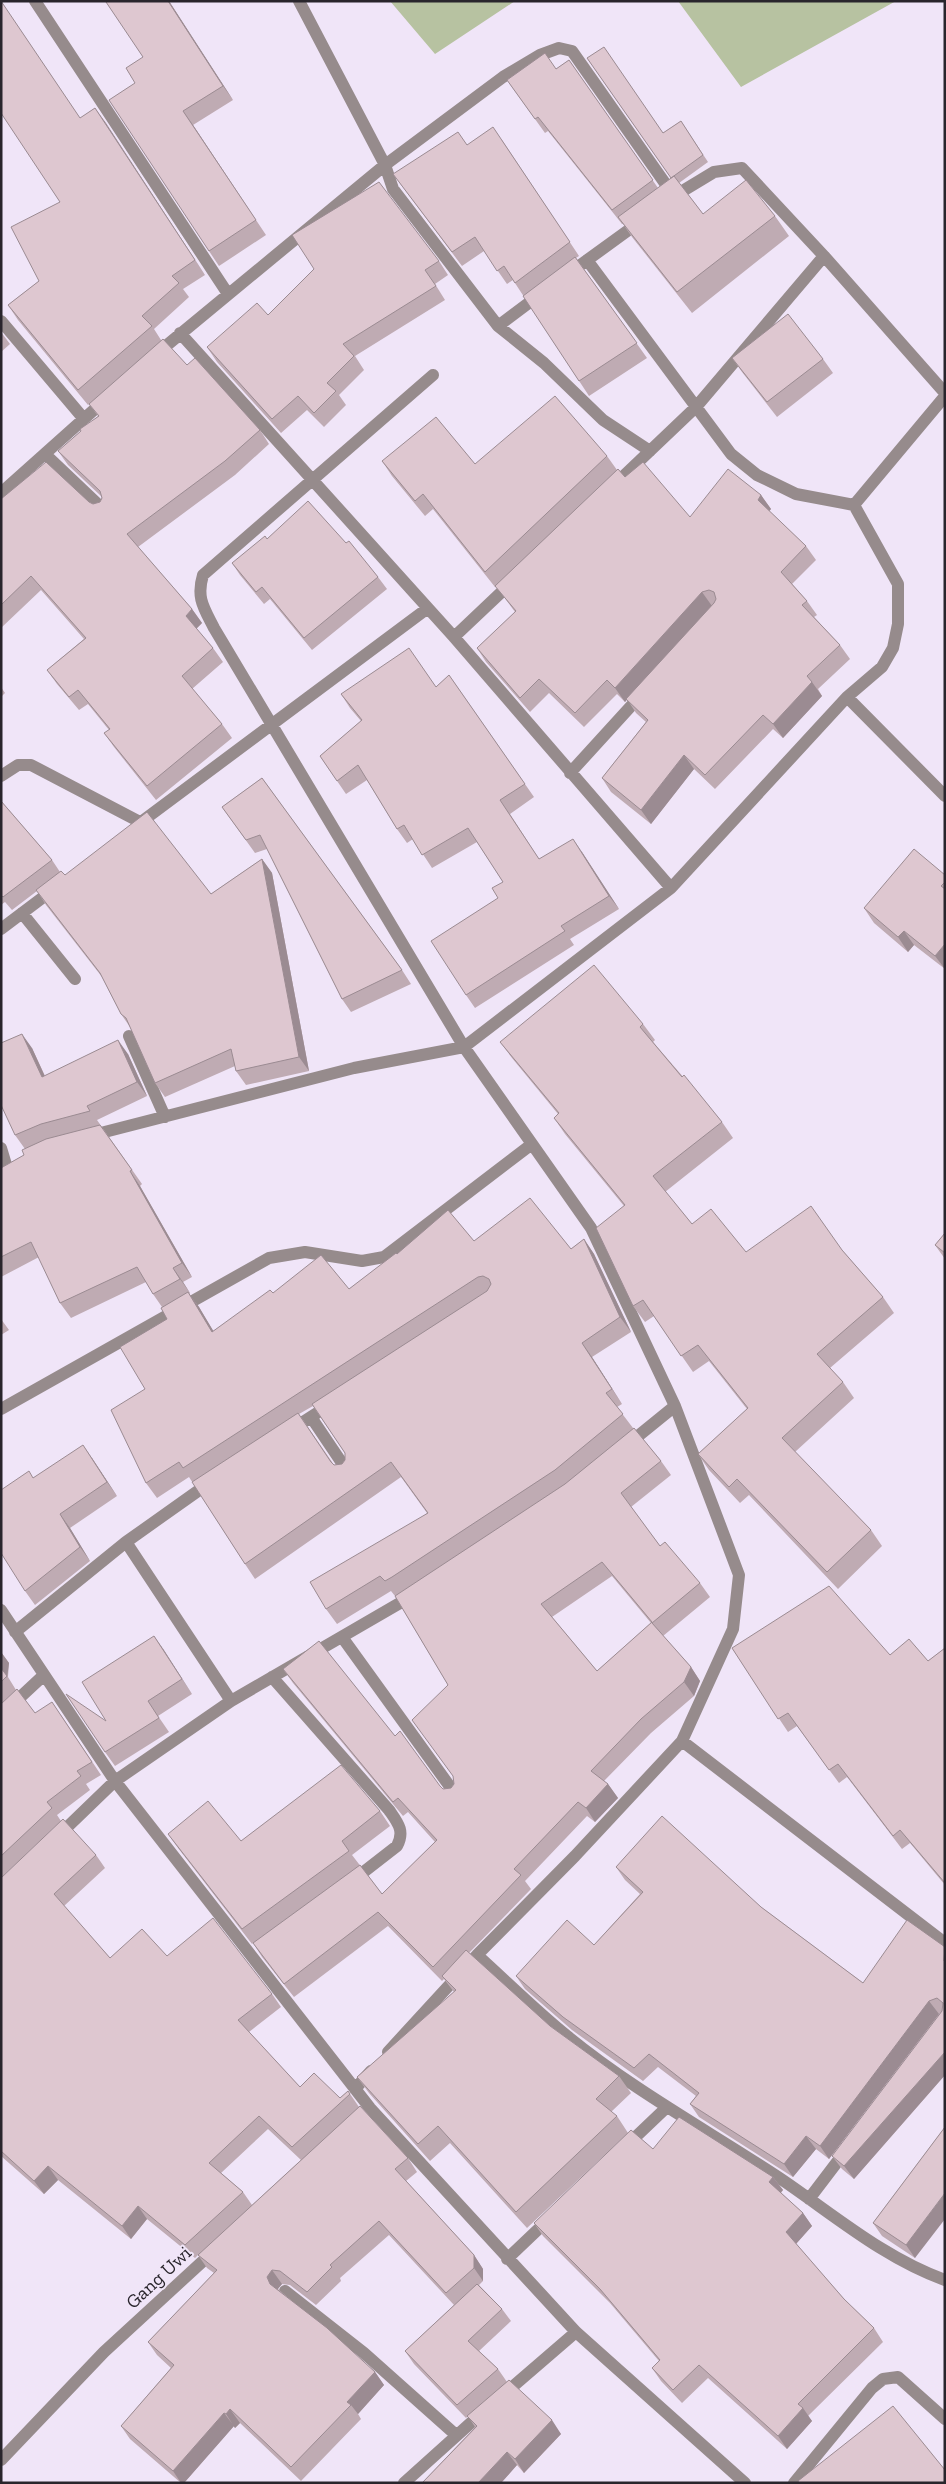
<svg xmlns="http://www.w3.org/2000/svg" width="946" height="2484" font-family="'Zilla Slab',serif">
	<style>
		.forest { fill: #b7c2a1 }
		.lines { fill: none; stroke-linecap: round; stroke-linejoin: round }
		.minor { stroke: #968b8c; stroke-width: 12 }
		.wall { fill: #bfabb3; fill-rule: evenodd }
		.shaded-wall { fill: #9b8b92 }
		.building { fill: #dec7d0; stroke: #9b8b92; fill-rule: evenodd }
		.labels { text-anchor: middle; stroke-width: 4; stroke-linejoin: round; paint-order: stroke }
		.street-label { font-size: 19px; fill: #29252c; stroke: #f0e5f8 }
	</style>
	<rect width="100%" height="100%" fill="#f0e5f8"/>
	<path class="forest" d="M390,1H515L435,54Z
		M678,1H896L741,87Z"/>
	<g class="lines">
		<path class="minor" d="M35,1L228,294
			M299,1L385,165L393,189L498,326L544,363L603,420L650,451
			M671,198L714,172L742,168L824,256L945,393
			M587,260L731,454L757,475L796,494L854,505
			M568,274L641,221
			M1,321L84,419
			M498,326L542,293
			M180,333L454,637L671,888
			M155,355L385,165L503,77L540,55L559,48L572,51L674,196
			M45,454L104,510
			M612,487L696,407L824,256
			M1,493L105,400
			M454,637L512,582
			M847,697L945,796
			M570,773L642,694
			M1,776L18,765H31L140,822
			M137,825L428,608
			M22,913L75,979
			M1,929L54,889
			M129,1036L165,1117
			M89,1136L354,1068L464,1047L671,888L847,697L882,667L893,648L898,624V584L854,505L945,396
			M1,1148L7,1168
			M1,1409L269,1258L305,1252L362,1261L384,1257L532,1144
			M311,1417L348,1472
			M289,1431L331,1404
			M627,1445L675,1406
			M126,1542L231,1701
			M1,1610L115,1781L370,2108L576,2332L745,2483
			M15,1632L126,1542L212,1481
			M342,1637L456,1795
			M272,1677L389,1810C398,1823 405,1831 397,1846L352,1881
			M1,1715L44,1675
			M682,1741L945,1943
			M58,1836L115,1781L231,1701L412,1596
			M477,1955C507,1982 536,2011 567,2036C633,2090 710,2132 781,2179C834,2215 884,2258 945,2280
			M388,2052L477,1955L575,1856L682,1741L733,1629L739,1575L675,1406L591,1228L464,1047L214,628C204,608 196,598 203,575L433,375
			M355,2089L371,2071
			M625,2147L667,2107
			M809,2199L847,2149
			M507,2259L549,2219
			M285,2291L364,2353L456,2435
			M503,2395L576,2332
			M1,2460L104,2352L215,2250
			M404,2483L484,2411
			M794,2483L872,2388L883,2379L898,2377L945,2419"/>
	</g>
	<path class="wall" d="M108,1H169L233,100L193,125L266,235L219,266L209,251L135,83L143,57Z
		M587,58L663,133L681,121L708,162L679,183L703,214L775,216L789,236L692,313L632,237L623,224H622L548,131L545,133L507,80L556,69L569,60L658,188L671,178Z
		M95,108L205,275L183,289L189,297L154,329L161,340L187,365L260,430L269,444L235,475L138,547L192,609L202,623L196,629L213,648L223,662L192,689L222,724L232,738L156,800L114,747L104,733L109,730L88,704L79,710L57,684L47,670L84,639L41,590L1,628V499L89,502L93,504L100,502L102,497L68,465L58,451L98,416L89,404L88,405L18,320L8,305L39,281L60,202L81,118Z
		M502,140L579,256L576,258L647,358L589,396L513,280L507,284L484,251L462,266L393,174L467,145Z
		M439,261L448,275L435,284L445,300L355,356L364,370L339,395L346,405L324,427L307,410L281,433L217,362L207,347L268,315Z
		M1,332L10,344L1,352Z
		M732,358L823,359L833,373L777,417L742,372Z
		M607,456L617,470L625,477L690,517L761,495L771,509L769,511L806,546L816,560L792,584L807,601L817,615L814,617L840,645L850,659L818,689L822,696L783,738L773,729L715,789L694,769L651,824L611,792L602,778L646,722L636,713L627,699L625,702L617,694L584,727L549,693L530,712L486,662L477,648L515,612L496,586L495,587L433,509L425,516L392,476L382,461L475,464Z
		M267,539L346,543L378,577L387,589L312,650L270,599L264,604L240,575L232,563Z
		M449,675L534,797L510,814L539,859L582,852L619,909L570,939L574,945L475,1008L466,995L503,882L477,842L432,868L413,839L407,843L397,829L367,780L346,794L320,756L361,721L350,708L341,694L436,687Z
		M1,687L5,693L1,697Z
		M262,778L402,970L411,984L351,1012L342,999L267,849L255,853L222,807Z
		M1,801L52,860L60,872L65,875L211,894L262,859L272,873L309,1071L246,1085L236,1071L235,1066L165,1097L155,1083L130,1027L121,1014L102,977L46,905L37,891L12,910L5,902L1,905Z
		M945,875V969L914,945L908,952L874,923L864,908Z
		M643,1024L655,1040L653,1042L722,1122L733,1138L665,1192L692,1224L746,1252L842,1250L883,1297L894,1313L830,1368L843,1382L854,1398L795,1452L871,1530L882,1546L838,1589L749,1495L740,1503L709,1470L698,1454L747,1409L709,1361L693,1372L654,1316L645,1322L633,1306L624,1206L565,1134L554,1118L558,1114L512,1058L500,1042Z
		M32,1048L45,1076L128,1054L147,1096L97,1120L142,1184L140,1186L192,1277L183,1282L190,1293L189,1294L199,1307L213,1331L273,1293L349,1289L397,1254L474,1241L571,1249L584,1239L594,1254L631,1332L592,1357L622,1404L617,1407L633,1428L661,1461L671,1475L631,1507L660,1546L700,1583L710,1597L663,1636L691,1667L700,1681L694,1696L651,1733L604,1781L608,1784L618,1798L595,1822L587,1816L525,1881L531,1889L469,1953L550,2026L619,2076L631,2093L611,2112L617,2116L628,2133L527,2228L450,2143L430,2161L369,2093L357,2077L454,1992L444,1979L442,1981L388,1926L294,1997L262,1957L253,1943L252,1944L178,1848L168,1834L241,1841L380,1811L390,1826L352,1855L382,1894L435,1842L408,1812L403,1816L293,1683L283,1669L395,1736L440,1786L443,1789L451,1788L454,1784L448,1685L395,1596L391,1591L337,1624L326,1609L427,1513L401,1477L255,1579L245,1564L189,1477L157,1498L146,1483L145,1389L167,1319L162,1307L153,1294L146,1282L71,1318L60,1303L39,1257L1,1277V1168L24,1155L25,1149L15,1135ZM313,1406L345,1453V1460L342,1464L334,1465L332,1462L299,1414ZM612,1576L651,1623L597,1671L552,1617Z
		M945,1233V1259L935,1245Z
		M1,1319L9,1330L1,1335Z
		M92,1458L117,1496L70,1528L90,1561L35,1605L25,1591L33,1478Z
		M154,1636L192,1694L158,1716L169,1732L115,1766L105,1752L106,1721Z
		M732,1648L890,1655L928,1661L945,1648V1885L910,1843L902,1849L847,1777L839,1783L797,1726L788,1732Z
		M1,1652L9,1663L8,1677L16,1690L1,1704Z
		M1,1704L35,1713L61,1715L101,1775L86,1784L90,1790L57,1815L61,1821L1,1878Z
		M96,1855L105,1868L64,1906L110,1958L167,1956L272,1994L281,2007L249,2032L300,2087L340,2098L348,2091L359,2107L408,2158L417,2172L406,2181L474,2255L483,2269V2281L479,2285L502,2309L511,2321L479,2351L498,2369L507,2382L561,2434L524,2473L517,2465L501,2483H422L475,2427L468,2416L466,2418L414,2364L405,2351L454,2305L389,2235L340,2278L341,2281L316,2305L290,2285L282,2284L278,2289L375,2372L384,2385L358,2414L361,2419L301,2481L240,2423L235,2428L234,2426L184,2483H181L130,2439L121,2426L171,2368L157,2355L148,2342L214,2273L207,2268L198,2255L195,2258L147,2219L131,2239L58,2180L44,2194L1,2156V1878ZM268,2129L301,2160L252,2205L243,2192L221,2173Z
		M616,1867L761,1907L863,1983L945,1947V2075L854,2179L842,2169L832,2156L940,2013L939,2014L829,2159L816,2149L793,2177L699,2117L690,2104L696,2096L658,2067L643,2081L572,2030L525,1989L516,1976L594,1945L640,1894L625,1880Z
		M945,2127L915,2258L882,2236L873,2223Z
		M653,2149L773,2177L783,2190L781,2193L803,2213L812,2226L796,2244L844,2299L874,2328L883,2342L808,2416L812,2421L787,2449L708,2378L682,2403L661,2381L652,2368L659,2361L610,2303L543,2236L534,2223Z"/>
	<path class="shaded-wall" d="M168,1H169L233,100L223,86Z
		M95,108L106,123L205,275L195,260Z
		M183,111L193,125L266,235L256,220Z
		M761,495L771,509L767,514L758,500Z
		M702,592L712,606L625,702L615,688Z
		M192,609L202,623L195,630L186,616Z
		M812,682L822,696L783,738L773,724Z
		M684,755L694,769L651,824L641,810Z
		M573,839L582,852L619,909L609,896Z
		M262,859L272,873L309,1071L299,1057Z
		M904,931L914,945L908,952L898,937Z
		M945,944V969L935,956Z
		M22,1034L32,1048L52,1092L42,1077Z
		M118,1040L128,1054L147,1096L137,1082Z
		M130,1171L140,1186L192,1277L182,1263Z
		M584,1239L594,1254L631,1332L620,1317Z
		M173,1268L183,1282L190,1293L180,1279Z
		M188,1292L199,1307L223,1347L212,1332Z
		M582,1343L592,1357L622,1404L612,1389Z
		M83,1445L92,1458L117,1496L107,1482Z
		M60,1514L70,1528L90,1561L80,1547Z
		M154,1636L164,1650L192,1694L182,1679Z
		M1,1652L9,1663L7,1678L1,1669Z
		M691,1667L700,1681L694,1696L684,1682Z
		M608,1784L618,1798L595,1822L586,1808Z
		M929,2001L939,2014L829,2159L820,2146Z
		M945,2052V2075L854,2179L844,2166Z
		M806,2136L816,2149L793,2177L784,2164Z
		M48,2166L58,2180L44,2194L34,2181Z
		M773,2177L783,2190L778,2195L769,2182Z
		M945,2193V2219L915,2258L906,2245Z
		M138,2206L147,2219L131,2239L122,2226Z
		M803,2213L812,2226L795,2245L786,2232Z
		M474,2255L483,2269V2281L474,2268Z
		M272,2270L282,2284L277,2290L270,2284L267,2277Z
		M375,2372L384,2385L358,2414L351,2405L347,2402Z
		M803,2408L812,2421L787,2449L778,2436Z
		M230,2409L240,2423L235,2428L226,2414Z
		M224,2413L234,2426L184,2483H181L173,2471Z
		M552,2420L561,2434L524,2473L515,2459Z
		M507,2452L517,2465L501,2483H478Z"/>
	<path class="building" d="M1,1L80,118L95,108L195,260L172,276L179,283L142,316L152,326L78,390L8,305L39,281L11,227L60,202L1,113Z
		M108,1H168L223,86L183,111L256,220L209,251L109,100L135,83L126,68L143,57L106,2Z
		M604,47L663,133L681,121L703,155L671,178L587,58Z
		M545,53L556,69L569,60L653,180L612,210L538,117L535,119L507,80Z
		M493,127L570,242L515,283L504,266L497,271L475,237L452,252L393,174L458,132L467,145Z
		M674,176L703,214L746,180L775,216L677,292L618,217Z
		M379,182L439,261L425,270L436,286L343,344L354,356L327,383L336,391L314,413L298,396L272,419L207,347L257,303L268,315L314,269L292,235Z
		M575,257L637,343L579,381L523,296Z
		M788,314L823,359L767,402L732,358Z
		M163,339L187,365L195,358L260,430L225,461L127,534L192,609L186,616L213,648L182,676L222,724L147,786L104,733L110,729L78,690L69,697L47,670L86,638L31,576L1,605V499L46,462L89,502L93,504L100,502L102,498L100,491L58,451L81,431L80,429L99,416L89,404Z
		M555,396L607,456L485,572L423,494L415,501L382,461L436,417L475,464Z
		M643,462L690,517L728,469L761,495L758,500L806,546L781,572L807,601L802,605L840,645L807,676L812,682L773,724L763,715L705,775L684,755L641,810L602,778L648,720L626,699L714,603L716,599L714,592L709,590L702,592L615,688L607,680L575,713L539,679L520,698L477,648L516,611L495,586L618,469L625,477Z
		M308,501L346,543L349,541L378,577L304,638L262,587L256,592L232,563L265,536L267,539Z
		M409,648L436,687L449,675L525,784L500,800L539,859L573,839L609,896L561,926L565,931L466,995L431,941L498,898L492,888L503,882L468,828L422,855L404,825L397,829L358,765L337,781L320,756L362,720L341,694Z
		M262,778L402,970L342,999L260,835L246,840L222,807Z
		M1,801L52,860L3,897L1,895Z
		M147,812L211,894L262,859L299,1057L236,1071L231,1049L155,1083L126,1018L121,1014L100,973L36,890L61,871L65,875Z
		M914,849L945,875V882L941,886L945,889V944L935,956L904,931L898,937L864,908Z
		M594,965L643,1024L640,1027L682,1077L684,1075L722,1122L653,1176L692,1224L711,1209L746,1252L811,1206L842,1250L883,1297L817,1354L843,1382L782,1438L871,1530L827,1572L737,1479L729,1487L698,1454L748,1408L698,1345L681,1356L643,1300L633,1306L596,1228L625,1205L554,1118L559,1113L500,1042Z
		M22,1034L42,1077L118,1040L137,1082L87,1106L90,1111L41,1124L15,1135L1,1105V1043Z
		M100,1125L132,1170L130,1171L182,1263L173,1268L180,1279L153,1294L137,1267L60,1303L31,1242L1,1257V1168L24,1155L22,1150L46,1139Z
		M530,1198L571,1249L584,1239L620,1317L582,1343L612,1389L606,1393L623,1414L555,1470L392,1577L385,1581L380,1576L326,1609L310,1582L428,1513L391,1462L245,1564L192,1482L298,1413L331,1462L334,1465L342,1464L345,1460V1453L312,1404L487,1291L491,1284L489,1279L483,1276L478,1277L183,1468L179,1462L146,1483L111,1410L145,1389L120,1347L167,1319L161,1308L188,1292L212,1332L270,1290L273,1293L321,1255L349,1289L396,1253L397,1254L448,1210L474,1241Z
		M945,1233V1253L935,1245Z
		M634,1428L661,1461L621,1493L660,1546L665,1542L700,1583L652,1623L691,1667L684,1682L641,1719L591,1771L608,1784L586,1808L578,1802L514,1869L521,1875L433,1967L378,1912L284,1984L253,1943L360,1865L382,1894L437,1840L398,1798L393,1802L283,1669L319,1641L395,1736L400,1731L440,1786L443,1789L451,1788L454,1784L453,1776L412,1720L448,1685L395,1596L565,1484ZM602,1562L652,1622L597,1671L541,1604Z
		M83,1445L107,1482L60,1514L80,1547L25,1591L1,1553V1490L29,1471L33,1478Z
		M829,1586L890,1655L909,1639L928,1661L945,1648V1883L900,1830L893,1836L838,1764L829,1770L788,1713L778,1719L732,1648Z
		M154,1636L182,1679L148,1701L159,1718L105,1752L66,1694L106,1721L82,1682Z
		M1,1668L7,1676L1,1682Z
		M17,1689L35,1713L52,1702L92,1762L77,1771L81,1776L47,1802L52,1808L1,1856V1704Z
		M341,1765L380,1811L342,1841L349,1851L242,1929L168,1834L208,1801L241,1841Z
		M662,1816L761,1907L863,1983L907,1920L945,1947L944,1961L945,1962V2052L844,2166L832,2156L942,2011L943,2003L937,1998L929,2001L820,2146L806,2136L784,2164L690,2104L699,2093L649,2054L634,2068L563,2017L516,1976L567,1920L594,1945L643,1892L616,1867Z
		M63,1819L96,1855L54,1894L110,1958L142,1929L167,1956L213,1918L272,1994L238,2020L300,2087L314,2073L340,2098L348,2091L350,2094L292,2147L259,2116L209,2163L243,2192L185,2245L138,2206L122,2226L48,2166L34,2181L1,2151V1878Z
		M466,1950L550,2026L619,2076L596,2099L617,2116L516,2212L438,2126L418,2144L357,2077L456,1990L442,1976Z
		M360,2106L408,2158L395,2169L474,2255V2268L446,2293L379,2221L330,2265L332,2267L307,2292L280,2271L272,2270L267,2277L270,2284L327,2328L375,2372L347,2402L351,2405L291,2467L230,2409L226,2414L224,2413L173,2471L121,2426L174,2365L148,2342L217,2270L198,2255Z
		M679,2117L773,2177L769,2182L803,2213L786,2232L844,2299L874,2328L798,2404L803,2408L778,2436L699,2365L673,2390L652,2368L660,2360L600,2289L534,2223L631,2130L653,2149Z
		M945,2127V2193L906,2245L873,2223Z
		M477,2284L502,2309L468,2341L498,2369L457,2405L405,2351Z
		M509,2380L552,2420L515,2459L507,2452L478,2483H422L477,2426L467,2416Z
		M893,2406L945,2470V2483H799L798,2481Z"/>
	<g class="labels">
		<g class="street-label">
			<text transform="translate(158 2277) rotate(-43)" y="7">Gang Uwi</text>
		</g>
	</g>
	<rect width="946" height="2484" fill="none" stroke="#29252c" stroke-width="5"/>
</svg>
